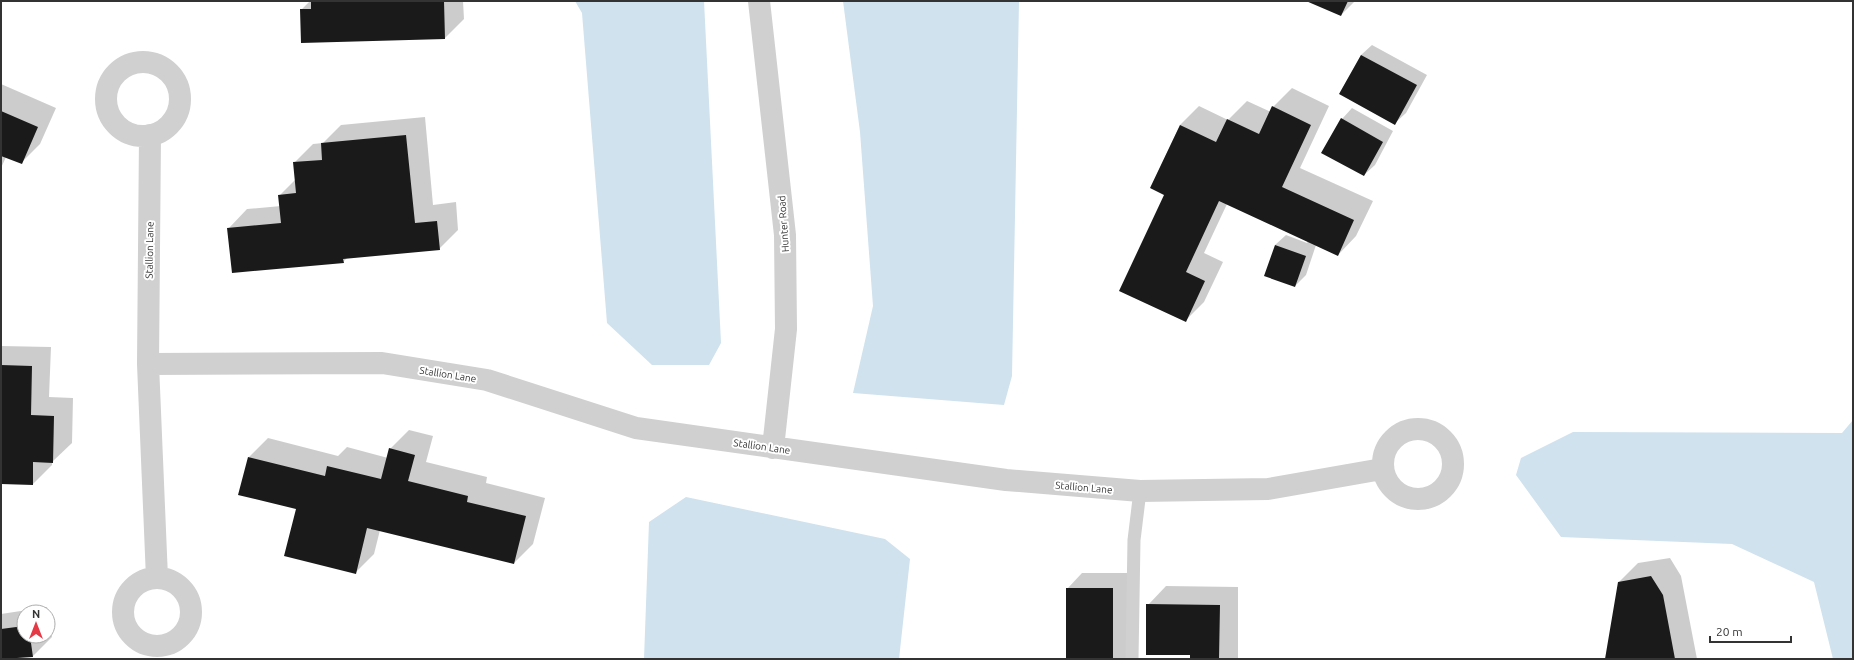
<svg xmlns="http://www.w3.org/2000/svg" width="1854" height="660" font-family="Ubuntu,sans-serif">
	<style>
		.water { fill: #cfe2ee }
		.shadow { fill: #0003 }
		.building { fill: #1a1a1a }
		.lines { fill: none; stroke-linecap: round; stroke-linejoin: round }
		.lane { stroke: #d0d0d0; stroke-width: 13 }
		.street { stroke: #d0d0d0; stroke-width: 22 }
		.labels { text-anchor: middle; stroke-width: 4; stroke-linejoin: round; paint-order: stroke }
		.street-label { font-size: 10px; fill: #333; stroke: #fff }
	</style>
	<rect width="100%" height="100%" fill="#fff"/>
	<path class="water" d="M575,1H704L721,343L709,365H652L607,323L582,13Z
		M843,1H1019L1012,376L1004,405L853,393L873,306L860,132Z
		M1853,420V659H1833L1814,582L1732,544L1561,537L1516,475L1521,458L1573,432L1842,433Z
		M686,497L885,539L910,559L899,659H644L649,522Z"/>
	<path class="shadow" d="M310,1H463L464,19L445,38L301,10Z
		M1308,1H1355L1341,15Z
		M1372,45L1427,75L1406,113L1395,123L1340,93L1361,55Z
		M1,84L56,108L40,144L21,163L6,157L1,168Z
		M1292,88L1329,106L1300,168L1373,201L1356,236L1338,255L1316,245L1306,275L1295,286L1275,245L1286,235L1307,243L1308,241L1227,204L1204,253L1223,262L1204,302L1185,321L1165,194L1151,187L1180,125L1199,106L1228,120L1247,101L1271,112L1273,107Z
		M1352,108L1393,131L1375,165L1364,175L1342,119Z
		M425,117L433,205L456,202L458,230L439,249L347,258L343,262L229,228L247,209L281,206L280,195L296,179L294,163L313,144L323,143L341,125Z
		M1,346L51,347L49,397L73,398L72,443L52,462V465L33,484L1,483Z
		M409,430L433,436L426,462L487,477L486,483L545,498L533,544L514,563L380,530L374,554L355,573L249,457L268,438L338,456L347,447L388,458L390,449Z
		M1670,558L1681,576L1697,659H1606L1619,582L1638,563Z
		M1082,573H1128V659H1067V589Z
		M1166,586L1238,587V659H1191V654L1148,605Z
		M47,607L48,612H24V636H48V612L52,637L33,656L1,659V614Z"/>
	<path class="building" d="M311,1H444L445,39L301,43L300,9H311Z
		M1306,1H1348L1341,16Z
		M1361,55L1417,85L1395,125L1339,94Z
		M1272,106L1311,125L1282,187L1354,220L1338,256L1219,201L1186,272L1205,281L1186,322L1119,291L1164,195L1150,188L1180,125L1216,142L1227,119L1259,134Z
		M1,111L38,127L22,164L1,156Z
		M1341,118L1383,142L1364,176L1321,153Z
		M406,135L415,223L437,221L440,250L343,259L344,263L232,273L227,228L281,223L278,195L296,193L293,162L322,160L321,143Z
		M1275,245L1306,256L1295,287L1264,276Z
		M1,365L32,366L31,415L54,416L53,463L33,462V485L1,484Z
		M389,448L415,455L408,481L468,496L467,502L526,516L514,564L367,528L356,574L284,556L296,509L238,495L248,457L325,476L327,466L381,479Z
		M1651,576L1663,595L1675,659H1605L1618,582Z
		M1066,588H1113V659H1066Z
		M1146,604L1220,605L1219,659H1190V655H1146Z
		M24,626V636H30L33,657L1,659V629Z"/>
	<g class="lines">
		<path class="lane" d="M1132,659L1134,540L1140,491"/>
		<path class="street" d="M759,1L785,235L786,329L773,448
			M106 99a37 37 0 1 1 74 0a37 37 0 1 1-74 0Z
			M150,135L148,364L157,578
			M148,364L382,363L487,380L636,428L1006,480L1140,491L1268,489L1382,469
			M1383 464a35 35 0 1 1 70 0a35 35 0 1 1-70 0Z
			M123 612a34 34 0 1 1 68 0a34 34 0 1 1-68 0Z"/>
	</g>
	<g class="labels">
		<g class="street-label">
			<text transform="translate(783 224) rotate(-94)" y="4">Hunter Road</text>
			<text transform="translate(149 250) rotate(-89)" y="4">Stallion Lane</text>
			<text transform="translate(448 374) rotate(9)" y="4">Stallion Lane</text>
			<text transform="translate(762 446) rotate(8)" y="4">Stallion Lane</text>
			<text transform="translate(1084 487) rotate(5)" y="4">Stallion Lane</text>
		</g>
	</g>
	<rect width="1854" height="660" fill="none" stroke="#333333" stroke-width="4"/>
	<g transform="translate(36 624)"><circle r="19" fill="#ffffff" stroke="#adadad"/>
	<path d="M0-3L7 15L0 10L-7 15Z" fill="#e63946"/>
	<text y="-6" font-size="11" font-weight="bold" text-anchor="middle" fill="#333333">N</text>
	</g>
	<path d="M1710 636v6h81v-6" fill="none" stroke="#333333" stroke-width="2"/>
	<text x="1716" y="636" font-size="12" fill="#333333" stroke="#ffffff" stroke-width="3" paint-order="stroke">20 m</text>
</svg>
